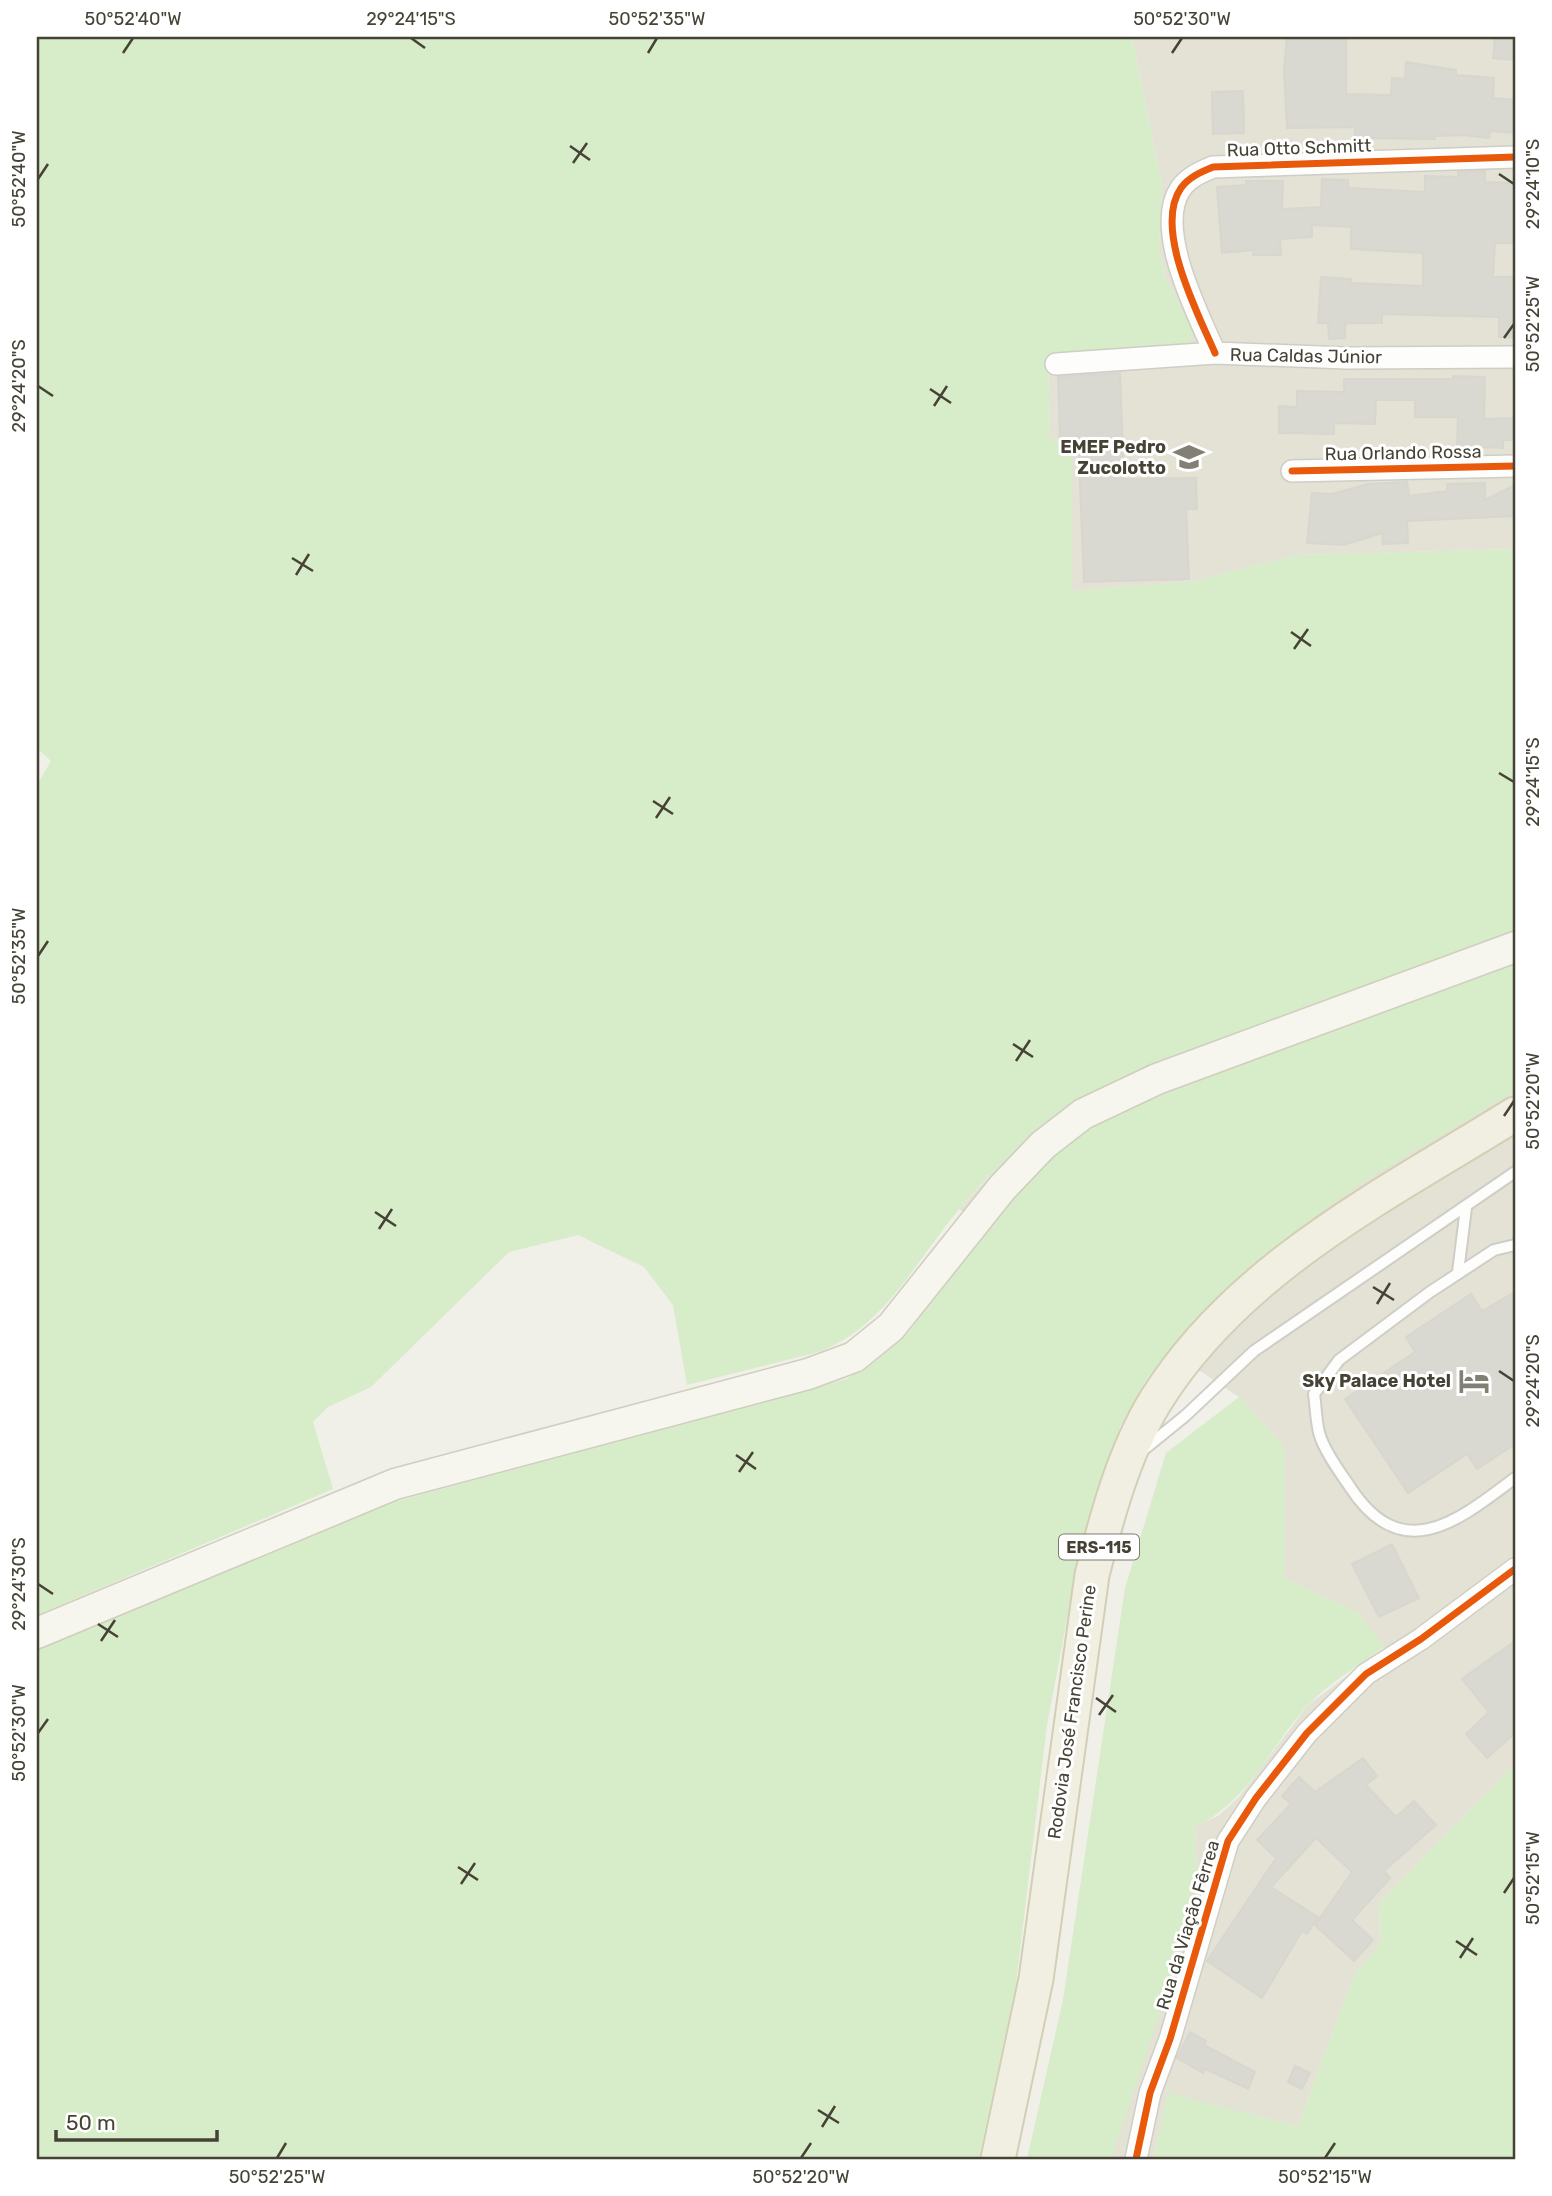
<svg xmlns="http://www.w3.org/2000/svg" width="1552" height="2196" font-family="Rubik,sans-serif">
	<style>
		.residential { fill: #e4e2d5 }
		.green { fill: #d7ecc8 }
		.building { fill: #d9d8d1; stroke: #d8d6ce; stroke-width: 2 }
		.lines { fill: none; stroke-linecap: round; stroke-linejoin: round }
		.service-casing { stroke: #cecdc6; stroke-width: 14 }
		.minor-casing { stroke: #cecdc6; stroke-width: 24 }
		.secondary-casing { stroke: #cfcebf; stroke-width: 33 }
		.primary-casing { stroke: #d2cfb5; stroke-width: 37 }
		.service { stroke: #fdfdfc; stroke-width: 10 }
		.minor { stroke: #fdfdfc; stroke-width: 21 }
		.secondary { stroke: #f6f5ee; stroke-width: 30 }
		.primary { stroke: #f1efe2; stroke-width: 33 }
		.cycleway-casing { stroke: #fff; stroke-width: 11 }
		.cycleway { stroke: #e8590c; stroke-width: 7 }
		.ticks { fill: none; stroke: #464235; stroke-width: 2.5 }
		.labels { text-anchor: middle; stroke-width: 6; stroke-linejoin: round; paint-order: stroke }
		.shield { fill: #fff; stroke: #7e7b72; stroke-width: 2 }
		.shield-label { font-size: 16px; font-weight: bold; fill: #464235 }
		.street-label { font-size: 18px; fill: #464235; stroke: #fff }
		.poi-label { font-size: 18px; font-weight: bold; fill: #464235; stroke: #fff; text-anchor: end }
		.neatline { fill: none; stroke: #464235; stroke-width: 2.5 }
		.ticks-label { font-size: 18px; text-anchor: middle; fill: #464235 }
	</style>
	<rect width="100%" height="100%" fill="#f0efe8"/>
	<path class="residential" d="M1132,37H1515V549L1297,555L1195,581L1072,591V441L1050,439L1048,354L1180,346L1192,328L1166,279L1159,249L1162,187Z
		M1515,936V1764L1379,1903L1380,1945L1354,1975L1298,2126L1168,2094L1153,2159H1111L1197,1871L1195,1826L1218,1816L1238,1798L1308,1705L1384,1648L1357,1612L1283,1578L1284,1446L1239,1397L959,1209L1007,1158L1051,1120L1084,1098Z"/>
	<path class="green" d="M37,37H1132L1162,187L1159,249L1166,279L1192,328L1193,338L1190,343L1180,346L1048,354L1050,439L1072,441V591L1195,581L1297,555L1515,549V934L1084,1098C1037,1129 997,1165 960,1208C916,1260 886,1326 819,1352L687,1385L673,1305L644,1267L578,1235L509,1252L371,1387L328,1407L313,1422L333,1489L37,1615V785L51,761L37,748Z
		M1515,956V1091L1361,1183L1253,1263L1183,1332L1148,1377L1120,1427L1081,1545L1047,1725L1016,1984L979,2159H37V1646L98,1624L350,1514L846,1379L874,1362L909,1332L1001,1208L1032,1174L1091,1126L1163,1090Z
		M1239,1397L1284,1446V1578L1357,1612L1384,1647C1359,1666 1328,1683 1307,1706C1267,1750 1251,1799 1195,1827L1197,1871L1168,1988L1111,2159H1027L1063,2000L1125,1588L1166,1453Z
		M1515,1764V2159H1153L1168,2093L1298,2126L1354,1975L1380,1945L1379,1903Z"/>
	<path class="building" d="M1287,37H1346V94L1391,95L1392,78L1405,79L1406,62L1456,70V75L1494,78L1493,98L1515,100V133L1490,131L1489,138L1462,135L1435,136V139L1355,138V127L1287,128L1284,70Z
		M1495,37H1515V60L1493,58Z
		M1243,91L1244,133L1213,134L1212,92Z
		M1485,171V182L1515,183V243H1495L1493,277H1515V338L1499,337V317L1382,314V323H1349L1345,324V338L1329,339L1328,323H1318L1321,277L1351,279V283L1423,286V253L1351,249V227L1312,225V237L1280,239L1281,255H1253V250L1222,253L1217,187L1246,185V181H1283L1282,209L1321,207L1322,179L1348,180V188L1425,192V176L1458,177V172Z
		M1120,373L1124,479L1196,478L1197,509H1186L1189,579L1084,582L1078,437L1060,438L1058,377Z
		M1453,376L1485,377L1484,419L1515,418V440H1503V448L1457,446L1458,417H1415V400H1376L1375,424L1334,423V434L1279,433V406L1297,407V391L1344,392V379H1453Z
		M1407,482L1409,496L1448,491L1447,484L1485,483V500L1515,485V516L1407,521L1408,543L1383,544L1382,533L1344,545L1307,543L1312,493L1332,494L1368,484Z
		M1515,1292V1444L1477,1469L1467,1454L1408,1493L1345,1399L1415,1352L1406,1337L1471,1294L1482,1311Z
		M1392,1544L1419,1598L1379,1617L1352,1564Z
		M1515,1641V1733L1487,1758L1466,1734L1489,1712L1462,1679Z
		M1363,1758L1377,1776L1366,1785L1396,1817L1414,1801L1436,1825L1384,1871L1390,1878L1352,1920L1373,1940L1354,1961L1315,1925L1352,1872L1316,1838L1271,1887L1318,1917L1307,1934L1302,1931L1262,1998L1207,1961L1276,1858L1257,1840L1291,1804L1282,1796L1299,1777L1315,1792Z
		M1190,2032L1206,2041L1204,2045L1255,2072L1248,2089L1206,2069L1203,2073L1177,2058Z
		M1295,2066L1310,2073L1302,2089L1288,2082Z"/>
	<g class="lines">
		<g class="service-casing">
			<path id="service" d="M1515,1245L1494,1250L1430,1292L1339,1360L1314,1394C1316,1407 1316,1424 1320,1436C1326,1454 1340,1472 1350,1487C1402,1567 1458,1521 1515,1478
				M1458,1272L1466,1208
				M1143,1450L1185,1416L1254,1351L1515,1172"/>
		</g>
		<g class="minor-casing">
			<path id="minor" d="M1215,353C1198,314 1153,228 1181,188C1189,177 1201,172 1213,167L1515,157
				M1056,364L1215,353L1346,358L1515,357
				M1292,471L1515,466
				M1136,2159L1150,2093L1170,2039L1228,1841L1256,1798L1307,1733L1366,1674L1421,1639L1515,1569"/>
		</g>
		<g class="secondary-casing">
			<path id="secondary" d="M37,1633L395,1484L808,1374L854,1357L891,1327L1002,1188L1043,1145L1083,1114L1157,1079L1515,947"/>
		</g>
		<g class="primary-casing">
			<path id="primary" d="M998,2159L1036,1979L1092,1575C1107,1516 1124,1452 1156,1400C1239,1267 1387,1194 1515,1114"/>
		</g>
		<use href="#service" class="service"/>
		<use href="#minor" class="minor"/>
		<use href="#secondary" class="secondary"/>
		<use href="#primary" class="primary"/>
		<g class="cycleway-casing">
			<path id="cycleway" d="M1215,353C1198,314 1153,228 1181,188C1189,177 1201,172 1213,167L1515,157
				M1292,471L1515,466
				M1136,2159L1150,2093L1170,2039L1228,1841L1256,1798L1307,1733L1366,1674L1421,1639L1515,1569"/>
		</g>
		<use href="#cycleway" class="cycleway"/>
	</g>
	<path class="ticks" d="M411,38L425,48M123,53L133,38M648,53L657,38M1172,53L1182,38M570,146L590,160M573,163L587,143M1499,174L1514,184M38,179L48,164M1504,338L1514,324M38,386L53,396M930,389L951,403M934,406L947,386M292,558L313,571M296,575L309,554M1291,632L1311,646M1294,649L1308,629M1499,773L1514,782M653,801L673,814M656,818L670,797M38,956L48,941M1013,1044L1033,1057M1016,1061L1030,1040M1504,1116L1514,1101M375,1212L396,1226M379,1229L392,1209M1373,1287L1394,1300M1377,1304L1390,1283M1499,1371L1514,1381M736,1455L756,1469M739,1472L753,1452M38,1584L53,1594M98,1624L118,1637M101,1641L115,1620M1096,1698L1116,1712M1099,1715L1113,1695M38,1733L48,1719M458,1867L478,1880M461,1884L475,1863M1504,1893L1514,1878M1456,1941L1477,1955M1460,1958L1473,1938M818,2110L839,2123M822,2127L835,2106M277,2158L286,2143M801,2158L811,2143M1325,2158L1335,2143"/>
	<defs>
		<g id="school-bare" transform="scale(2.415)"><path d="M0-5L7-2L0 1L-7-2ZM-4 1L0 2.5L4 1V4Q0 6-4 4Z" fill="#827f74" stroke="#fff" stroke-width="2.5" paint-order="stroke"/></g>
		<g id="hotel-bare" transform="scale(2.415)"><path d="M-6-4.5h1.5V1H6V5H4.5V3h-9V5H-6ZM-4 0a1.8 1.8 0 1 1 3.6 0ZM.5 0V-2.5h3Q6-2.5 6 0Z" fill="#827f74" stroke="#fff" stroke-width="2.5" paint-order="stroke"/></g>
	</defs>
	<g fill-rule="evenodd">
		<use href="#school-bare" x="1189" y="457"/>
		<use href="#hotel-bare" x="1474" y="1381"/>
	</g>
	<g class="labels">
		<rect class="shield" x="1059" y="1534.5" width="80" height="25" rx="5"/>
		<g class="shield-label">
			<text x="1099" y="1553">ERS-115</text>
		</g>
		<g class="street-label">
			<text transform="translate(1299 148) rotate(-2)" y="6">Rua Otto Schmitt</text>
			<text transform="translate(1306 356) rotate(1)" y="6">Rua Caldas Júnior</text>
			<text transform="translate(1403 453) rotate(-1)" y="6">Rua Orlando Rossa</text>
			<text transform="translate(1072 1712) rotate(-82)" y="6">Rodovia José Francisco Perine</text>
			<text transform="translate(1188 1925) rotate(-73)" y="6">Rua da Viação Fêrrea</text>
		</g>
		<g class="poi-label">
			<text x="1166" y="453">EMEF Pedro<tspan x="1166" dy="21">Zucolotto</tspan></text>
			<text x="1451" y="1387">Sky Palace Hotel</text>
		</g>
	</g>
	<rect width="1552" height="2196" fill="none" stroke="#ffffff" stroke-width="77"/>
	<path d="M56 2130v10h161v-10" fill="none" stroke="#464235" stroke-width="3.5"/>
	<text x="66" y="2130" font-size="21" fill="#464235" stroke="#ffffff" stroke-width="5" paint-order="stroke">50 m</text>
	<rect x="38" y="38" width="1476" height="2120" class="neatline"/>
	<g class="ticks-label">
		<text x="133" y="25">50°52'40"W</text>
		<text x="411" y="25">29°24'15"S</text>
		<text x="657" y="25">50°52'35"W</text>
		<text x="1182" y="25">50°52'30"W</text>
		<text transform="translate(19 179) rotate(-90)" y="6">50°52'40"W</text>
		<text transform="translate(1533 184) rotate(-90)" y="6">29°24'10"S</text>
		<text transform="translate(1533 324) rotate(-90)" y="6">50°52'25"W</text>
		<text transform="translate(19 386) rotate(-90)" y="6">29°24'20"S</text>
		<text transform="translate(1533 782) rotate(-90)" y="6">29°24'15"S</text>
		<text transform="translate(19 956) rotate(-90)" y="6">50°52'35"W</text>
		<text transform="translate(1533 1101) rotate(-90)" y="6">50°52'20"W</text>
		<text transform="translate(1533 1381) rotate(-90)" y="6">29°24'20"S</text>
		<text transform="translate(19 1584) rotate(-90)" y="6">29°24'30"S</text>
		<text transform="translate(19 1733) rotate(-90)" y="6">50°52'30"W</text>
		<text transform="translate(1533 1878) rotate(-90)" y="6">50°52'15"W</text>
		<text x="277" y="2183">50°52'25"W</text>
		<text x="801" y="2183">50°52'20"W</text>
		<text x="1325" y="2183">50°52'15"W</text>
	</g>
</svg>
